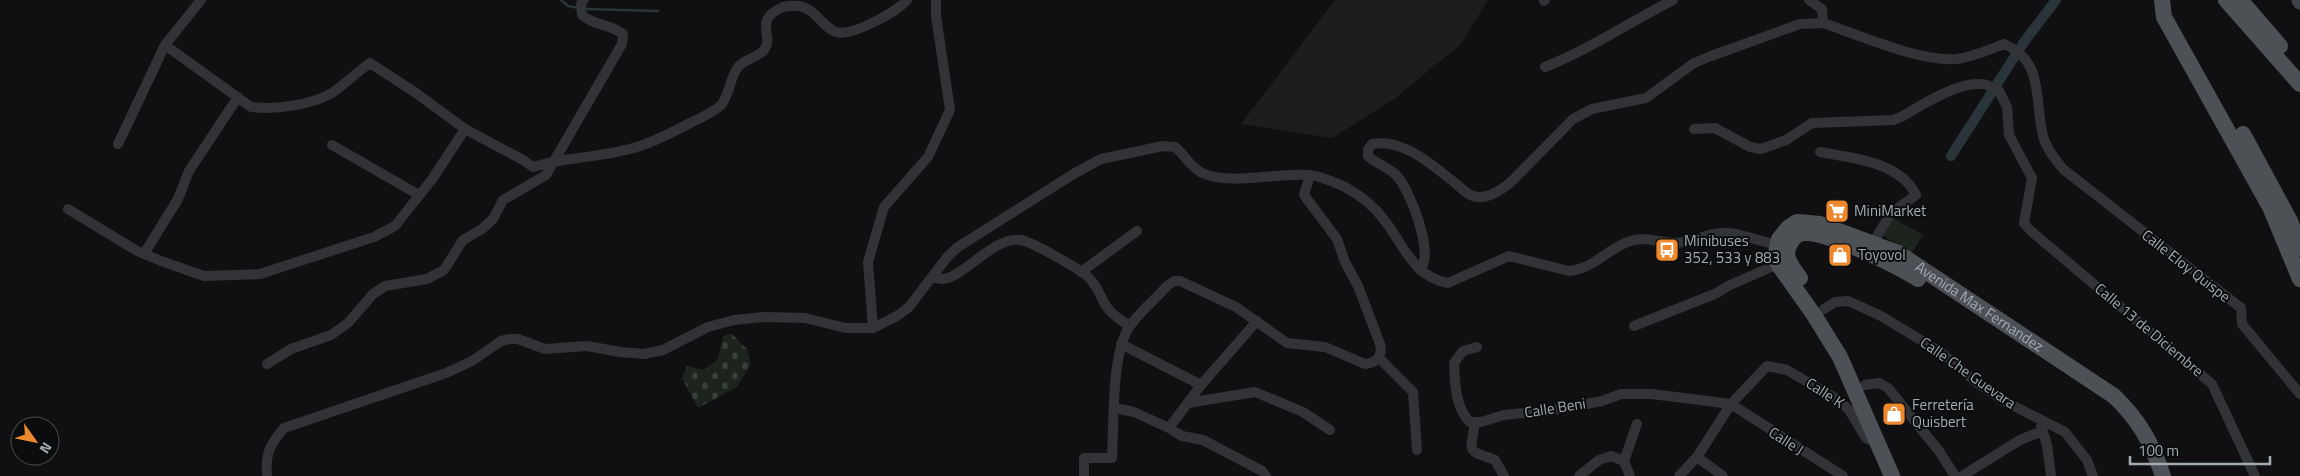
<svg xmlns="http://www.w3.org/2000/svg" width="2300" height="476" font-family="'Titillium Web',sans-serif">
	<style>
		.built { fill: #1c1d1f }
		.cemetery { fill: url(#cemetery-stones) }
		.pitch { fill: #1d241d }
		.lines { fill: none; stroke-linecap: round; stroke-linejoin: round }
		.stream { stroke: #2a353a; stroke-width: 2.5 }
		.canal { stroke: #2a353a; stroke-width: 10 }
		.street { stroke: #313336; stroke-width: 10 }
		.secondary { stroke: #3f4246; stroke-width: 15 }
		.primary { stroke: #4d5155; stroke-width: 16 }
		.labels { text-anchor: middle; stroke-width: 4; stroke-linejoin: round; paint-order: stroke }
		.poi-label { font-size: 15px; fill: #a2aab2; stroke: #0b0c0d; text-anchor: start }
		.street-label { font-size: 15px; fill: #a2aab2; stroke: #0b0c0d }
	</style>
	<defs>
		<pattern id="cemetery-stones" width="16" height="16" patternUnits="userSpaceOnUse" patternTransform="scale(1.25)"><rect width="16" height="16" fill="#1d241d"/><path d="M2 7V4a2 2 0 0 1 4 0v3zM10 15v-3a2 2 0 0 1 4 0v3z" fill="#3b413b"/></pattern>
	</defs>
	<rect width="100%" height="100%" fill="#101012"/>
	<path class="built" d="M1335,0H1488L1460,45L1394,99L1332,138L1241,124Z"/>
	<path class="cemetery" d="M732,334L747,349L751,364L737,387L698,408L682,378L687,366L704,370L718,359L723,336Z"/>
	<path class="pitch" d="M1893,218L1923,235L1912,253L1883,236Z"/>
	<g class="lines">
		<path class="stream" d="M561,0L568,6L579,8
			M585,9L658,11"/>
		<path class="canal" d="M1951,156L2024,42L2056,0"/>
		<path class="street" d="M1809,0L1822,9L1823,23C1859,35 1920,62 1956,59C1973,57 1988,50 2004,44C2045,61 2034,100 2043,136C2046,148 2055,159 2063,169L2241,308L2242,324L2300,394
			M1544,1L1545,0
			M165,45L251,107C275,110 311,105 332,93C345,84 357,72 370,63L416,93L465,129L523,160L533,167C567,156 605,158 640,146C658,140 675,131 692,122C701,118 714,112 721,105C730,94 730,77 738,67C744,59 758,58 764,50C775,36 752,20 783,7C816,0 817,25 836,32C852,37 896,12 907,0
			M1545,67C1590,49 1630,22 1673,0
			M1694,129L1715,128L1750,147L1761,149L1786,140L1812,123L1893,120L1901,117C1922,105 1957,82 1981,84C1988,84 1994,88 1999,91L2007,107L2009,135L2032,178L2024,223L2031,231L2212,384L2255,476
			M118,144L165,45L201,0
			M332,145L419,195
			M1820,152C1853,158 1900,162 1916,195L1891,213L1870,248
			M68,209L137,251L161,261L204,276L260,274L374,237L395,226L433,178L465,129
			M144,254L178,199L189,171L238,97
			M1420,270C1435,254 1410,190 1397,176C1389,167 1376,164 1368,156V150L1372,144C1403,138 1432,165 1455,183C1461,188 1469,197 1478,197C1489,198 1501,190 1510,183L1573,119L1592,109L1646,98L1694,63L1711,56L1800,24L1823,23
			M1081,272L1137,231
			M934,277C956,290 990,235 1021,240C1032,242 1080,269 1088,277C1097,285 1100,296 1106,306C1112,315 1121,320 1129,326
			M1824,309L1835,302L1848,301L1855,304L1881,316L1942,353L1976,382L2006,402L2065,432L2087,460L2093,476
			M1634,326L1717,293L1728,286L1778,264
			M873,328L868,262L884,207L928,157L950,110L936,16V0
			M1121,344L1201,385
			M1477,347L1463,351L1454,363C1455,382 1455,408 1470,422H1481L1504,415L1555,410L1602,401L1621,394H1652L1731,404L1843,476
			M1379,358L1413,392L1417,450
			M267,364L291,349L331,335L348,323L373,294L385,286L427,279L444,270L463,240L482,229L493,219L503,200L546,175L622,44L623,34C611,24 594,26 582,15L581,4L584,0
			M1865,385L1879,383L1888,388L1939,451L1955,476
			M1188,403L1255,392L1303,412L1330,430
			M1115,408L1134,412L1169,428L1182,436L1203,440L1262,471L1266,476
			M1475,422C1470,455 1466,449 1495,460L1504,476
			M2041,426L2047,445L2051,476
			M1169,428L1201,385L1257,321
			M1697,457L1723,476
			M1624,461L1637,424
			M267,476C265,454 270,444 284,428L446,373L472,361L501,341L510,339H518L545,349L587,346L620,352L644,354L663,350L708,327L734,320L765,317L805,318L846,328H873L897,316L909,307L948,256L958,247L1075,173L1101,159L1163,146L1175,147C1185,155 1190,167 1202,173C1232,186 1277,172 1309,175C1320,176 1334,182 1345,187C1360,195 1375,207 1385,221C1404,246 1414,277 1448,283L1509,256L1569,271C1594,269 1608,248 1630,241C1645,236 1662,243 1676,243C1695,242 1710,231 1729,233C1745,234 1761,243 1777,244
			M1084,476V458H1112C1114,425 1111,352 1130,326C1140,311 1155,300 1167,286L1174,281H1180L1236,307L1287,343L1325,347L1365,364C1377,363 1383,355 1380,344L1358,286L1345,262L1337,239L1304,195L1310,175
			M1579,476L1599,460L1611,456L1624,461L1630,476
			M1679,476L1697,457L1731,404L1767,366L1787,370L1837,399L1849,410L1866,438L1870,440L1874,434
			M1962,476L2020,440L2042,431"/>
		<path class="secondary" d="M2299,0L2300,2"/>
		<g class="primary">
			<path d="M2162,0L2164,17L2270,207L2300,279"/>
			<path d="M2226,0L2300,84"/>
			<path d="M2242,2L2280,46"/>
			<path d="M2243,134L2290,221L2300,248"/>
			<path d="M1800,278C1793,268 1782,256 1790,244C1793,238 1798,233 1804,233C1826,231 1898,266 1918,279"/>
			<path id="s1" d="M1892,476L1840,357L1814,315L1778,264L1776,252L1779,239L1788,228L1797,222L1820,224L1898,253L2114,396C2139,420 2152,443 2163,476"/>
		</g>
	</g>
	<defs>
		<g id="supermarket-square" transform="scale(1.25)"><rect x="-9" y="-9" width="18" height="18" rx="4" fill="#ed882d" stroke="#0b0c0d"/><path d="M-6-5.5h2.5l.6 2H6L4.5 2H-2.5L-4.4-4H-6ZM-1.5 3.2a1.3 1.3 0 1 0 .1 0ZM3 3.2a1.3 1.3 0 1 0 .1 0Z" fill="#fff"/></g>
		<g id="bus-square" transform="scale(1.25)"><rect x="-9" y="-9" width="18" height="18" rx="4" fill="#ed882d" stroke="#0b0c0d"/><path d="M-5-6H5V4H4V6H2V4H-2V6H-4V4H-5ZM-3.5-4V0h7V-4ZM-3.5 1.2v1.5H-2V1.2ZM2 1.2v1.5H3.5V1.2Z" fill="#fff"/></g>
		<g id="shop-square" transform="scale(1.25)"><rect x="-9" y="-9" width="18" height="18" rx="4" fill="#ed882d" stroke="#0b0c0d"/><path d="M-5-2.5h2.3a2.7 3.5 0 0 1 5.4 0H5L5.5 6h-11ZM-1.5-2.5h3a1.5 2.3 0 0 0-3 0Z" fill="#fff"/></g>
	</defs>
	<g fill-rule="evenodd">
		<use href="#supermarket-square" x="1837" y="211"/>
		<use href="#bus-square" x="1667" y="250"/>
		<use href="#shop-square" x="1840" y="255"/>
		<use href="#shop-square" x="1894" y="414"/>
	</g>
	<g class="labels">
		<g class="poi-label">
			<text x="1854" y="216">MiniMarket</text>
			<text x="1684" y="246">Minibuses<tspan x="1684" dy="17">352, 533 y 883</tspan></text>
			<text x="1858" y="260">Toyovol</text>
			<text x="1912" y="410">Ferretería<tspan x="1912" dy="17">Quisbert</tspan></text>
		</g>
		<g class="street-label">
			<text transform="translate(2186 266) rotate(38)" y="5">Calle Eloy Quispe</text>
			<text dy="5" stroke="none"><textPath href="#s1" startOffset="496">Avenida Max Fernandez</textPath></text>
			<text transform="translate(2149 330) rotate(40)" y="5">Calle 13 de Diciembre</text>
			<text transform="translate(1968 373) rotate(35)" y="5">Calle Che Guevara</text>
			<text transform="translate(1825 393) rotate(33)" y="5">Calle K</text>
			<text transform="translate(1555 408) rotate(-9)" y="5">Calle Beni</text>
			<text transform="translate(1786 441) rotate(33)" y="5">Calle J</text>
		</g>
	</g>
	<g transform="translate(35 441) rotate(123)"><circle r="24" fill="#0b0c0d" stroke="#474b4f"/>
	<path d="M0-4L9 19L0 12L-9 19Z" fill="#ed882d"/>
	<text y="-8" font-size="14" font-weight="bold" text-anchor="middle" fill="#a2aab2">N</text>
	</g>
	<path d="M2130 456v8h140v-8" fill="none" stroke="#a2aab2" stroke-width="2.5"/>
	<text x="2138" y="456" font-size="15" fill="#a2aab2" stroke="#0b0c0d" stroke-width="4" paint-order="stroke">100 m</text>
</svg>
